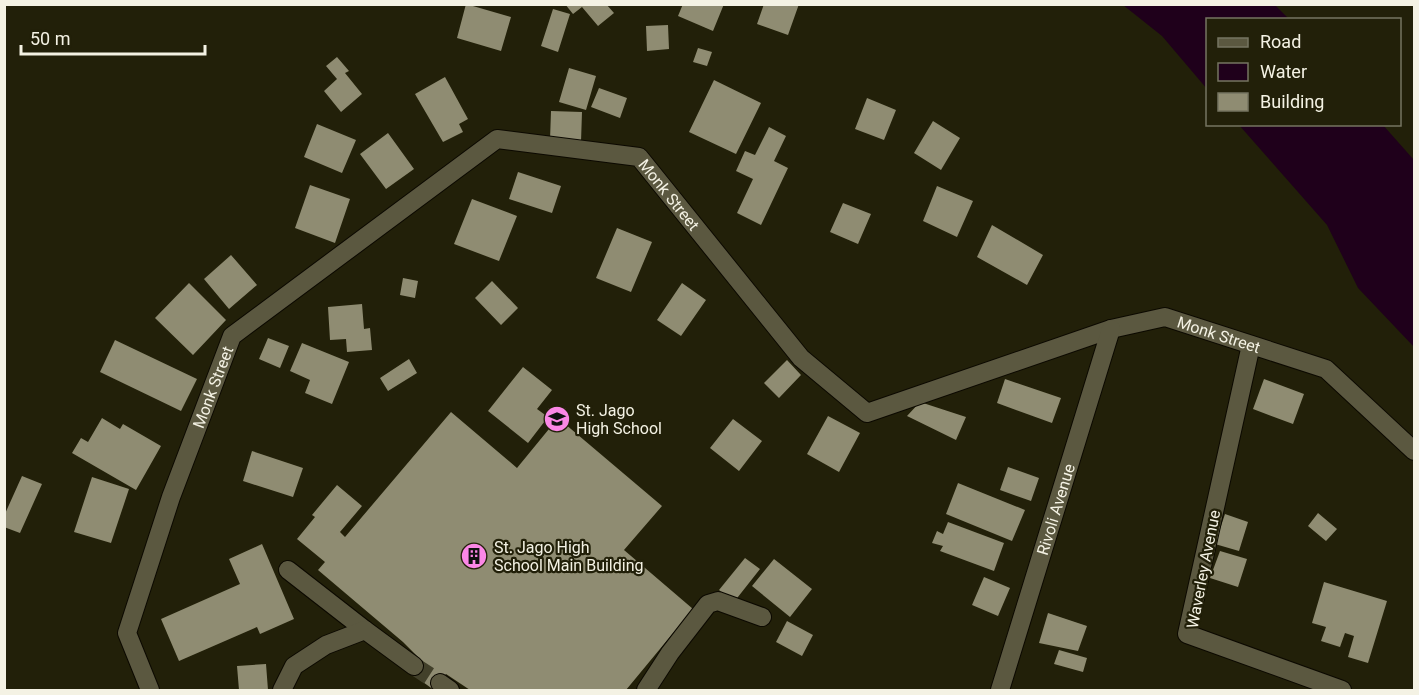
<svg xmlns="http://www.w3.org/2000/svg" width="1419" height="695" font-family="Roboto,sans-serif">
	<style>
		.water { fill: #1f001b }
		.building { fill: #8f8c72 }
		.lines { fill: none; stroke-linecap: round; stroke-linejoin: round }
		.minor-tunnel { stroke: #42402a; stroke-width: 18; stroke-dasharray: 18 9; stroke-linecap: butt }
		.minor-casing { stroke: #0c0900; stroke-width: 20 }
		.minor { stroke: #5b5840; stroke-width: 18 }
		.labels { text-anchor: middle; stroke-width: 4.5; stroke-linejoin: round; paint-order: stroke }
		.street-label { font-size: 16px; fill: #f4f2e4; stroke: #222009 }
		.poi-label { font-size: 16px; fill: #f4f2e4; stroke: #222009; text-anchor: start }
	</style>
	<rect width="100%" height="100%" fill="#222009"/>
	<path class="water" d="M1123,5H1275L1289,19L1208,20L1207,89L1162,36Z
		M1239,125H1383L1414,160V347L1358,288L1327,225Z"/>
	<path class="building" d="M466,4L511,17L501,51L457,38Z
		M565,4H606L614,13L598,26L582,7L573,14Z
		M683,4H724L713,31L678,16Z
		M764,4H799L788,35L757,24Z
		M553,9L570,14L558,52L541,46Z
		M668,25L669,49L647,51L646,26Z
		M698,48L712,52L707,66L693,62Z
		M337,57L349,71L345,73L362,94L341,112L324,91L337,79L326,66Z
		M569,68L596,76L586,110L559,102Z
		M445,77L468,119L459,124L463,132L443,142L415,94Z
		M714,80L761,103L736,154L689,132Z
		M599,88L627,98L620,118L591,107Z
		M867,98L896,110L884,140L855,129Z
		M551,111L582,112L581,142L550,140Z
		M933,121L960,138L941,170L914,153Z
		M317,124L356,140L342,173L304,157Z
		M769,127L786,136L774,161L788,168L761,225L737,213L753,179L736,171L745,151L755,155Z
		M388,133L414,169L386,189L360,154Z
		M518,172L561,186L552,213L509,199Z
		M310,185L350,199L335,243L295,228Z
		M937,186L973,201L957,237L923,221Z
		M472,199L517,216L499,261L454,244Z
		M843,203L871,214L858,244L830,232Z
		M992,225L1043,255L1027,285L977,257Z
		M617,228L652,242L631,292L596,278Z
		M231,255L257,285L229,309L204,279Z
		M403,278L418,281L415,298L400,295Z
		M492,281L518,308L501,325L475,298Z
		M189,283L226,320L193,355L155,318Z
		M682,283L706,300L681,336L657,320Z
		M362,304L364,329L370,328L372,350L347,352L346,339L330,340L328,307Z
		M268,338L289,346L280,368L259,359Z
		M115,340L197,379L181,411L100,372Z
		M302,343L349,362L332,404L305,393L310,380L290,371Z
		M409,359L417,373L388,391L380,378Z
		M787,360L801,375L779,398L764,383Z
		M523,367L552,390L537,409L548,417L528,443L488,411Z
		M1005,379L1061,398L1052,423L997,403Z
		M1264,379L1304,394L1293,424L1253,409Z
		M920,402L966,417L956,440L907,416Z
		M451,412L517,468L558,418L662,506L624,550L693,609L626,690H470L446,674L434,690L409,672L420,659L403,642L318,570L325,562L297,539L315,517L312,515L337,485L362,506L340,532L345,537Z
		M828,416L860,433L839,472L807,454Z
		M102,418L120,429L123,424L161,446L136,490L72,453L81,438L88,442Z
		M733,419L762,441L739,471L710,448Z
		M252,451L303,468L293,497L243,481Z
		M1008,467L1039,478L1031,501L1000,490Z
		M22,476L42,484L20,533L4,527V516Z
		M92,477L129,489L111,543L74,532Z
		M958,483L1025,510L1012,541L946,514Z
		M1318,513L1337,529L1326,541L1308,526Z
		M1225,514L1248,522L1239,551L1215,544Z
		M948,522L1004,543L994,571L940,551L943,546L932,543L937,531L943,534Z
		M262,544L294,619L260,634L257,627L179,661L161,619L240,584L229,559Z
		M1220,551L1247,559L1238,587L1210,578Z
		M745,558L760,569L734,602L719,590Z
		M774,559L812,589L790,617L752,586Z
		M984,577L1010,588L998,616L972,605Z
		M1324,582L1387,601L1368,663L1348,657L1354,636L1345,633L1340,647L1321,641L1326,627L1312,623Z
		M1048,613L1087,626L1078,651L1039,643Z
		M787,621L813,635L802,656L776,642Z
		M1059,650L1087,658L1083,672L1054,664Z
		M266,664L268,690H239L237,666Z"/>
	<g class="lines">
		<path class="minor-tunnel" d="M414,666L440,683"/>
		<g class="minor-casing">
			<g id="minor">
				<path d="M1251,345L1187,634L1342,690"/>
				<path d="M288,570L365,630"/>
				<path d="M440,683L450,690"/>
				<path id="s1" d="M150,690L127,633L171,497L232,336L497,139L639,157L801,358L867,413L1111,329L1165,317L1326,369L1414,451"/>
				<path d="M282,690L294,666L326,645L365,630L414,666"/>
				<path d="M646,690L670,653L708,604L718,601L762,617"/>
				<path id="s2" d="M1000,690L1111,329"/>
			</g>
		</g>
		<use href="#minor" class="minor"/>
	</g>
	<defs>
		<g id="school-disc" transform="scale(1.35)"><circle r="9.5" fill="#fb87e6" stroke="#222009"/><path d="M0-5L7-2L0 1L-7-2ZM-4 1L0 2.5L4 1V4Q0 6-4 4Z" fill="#111"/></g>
		<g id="building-disc" transform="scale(1.35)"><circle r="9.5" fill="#fb87e6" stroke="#222009"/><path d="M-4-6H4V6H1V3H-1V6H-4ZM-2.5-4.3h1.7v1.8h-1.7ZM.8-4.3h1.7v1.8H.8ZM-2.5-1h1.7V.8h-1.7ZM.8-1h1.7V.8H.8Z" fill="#111"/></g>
	</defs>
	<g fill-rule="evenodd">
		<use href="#school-disc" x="557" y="419"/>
		<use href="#building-disc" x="474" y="556"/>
	</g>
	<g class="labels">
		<g class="street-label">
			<text dy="6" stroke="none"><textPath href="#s1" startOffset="898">Monk Street</textPath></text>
			<text dy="6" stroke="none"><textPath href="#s1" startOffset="1564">Monk Street</textPath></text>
			<text dy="6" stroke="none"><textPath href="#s1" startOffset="322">Monk Street</textPath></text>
			<text dy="6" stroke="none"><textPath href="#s2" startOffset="189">Rivoli Avenue</textPath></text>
			<text transform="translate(1203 569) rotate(-79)" y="6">Waverley Avenue</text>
		</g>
		<g class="poi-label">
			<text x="576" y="416">St. Jago<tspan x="576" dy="18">High School</tspan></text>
			<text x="494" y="553">St. Jago High<tspan x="494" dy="18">School Main Building</tspan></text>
		</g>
	</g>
	<rect width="1419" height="695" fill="none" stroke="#f4f2e4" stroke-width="12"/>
	<rect x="1206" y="18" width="195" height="108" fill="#222009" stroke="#767461" stroke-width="1.5"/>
	<rect x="1218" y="38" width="30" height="9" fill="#5b5840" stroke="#767461" stroke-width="1.5"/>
	<text x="1260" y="48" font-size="18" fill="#f4f2e4">Road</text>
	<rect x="1218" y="63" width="30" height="18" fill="#1f001b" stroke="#767461" stroke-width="1.5"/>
	<text x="1260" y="78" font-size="18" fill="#f4f2e4">Water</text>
	<rect x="1218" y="93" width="30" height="18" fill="#8f8c72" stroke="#767461" stroke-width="1.5"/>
	<text x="1260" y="108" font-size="18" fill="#f4f2e4">Building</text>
	<path d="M21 45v9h184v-9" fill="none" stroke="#f4f2e4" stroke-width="3"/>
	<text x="30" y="45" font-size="18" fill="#f4f2e4" stroke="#222009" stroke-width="4.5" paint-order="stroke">50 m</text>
</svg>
